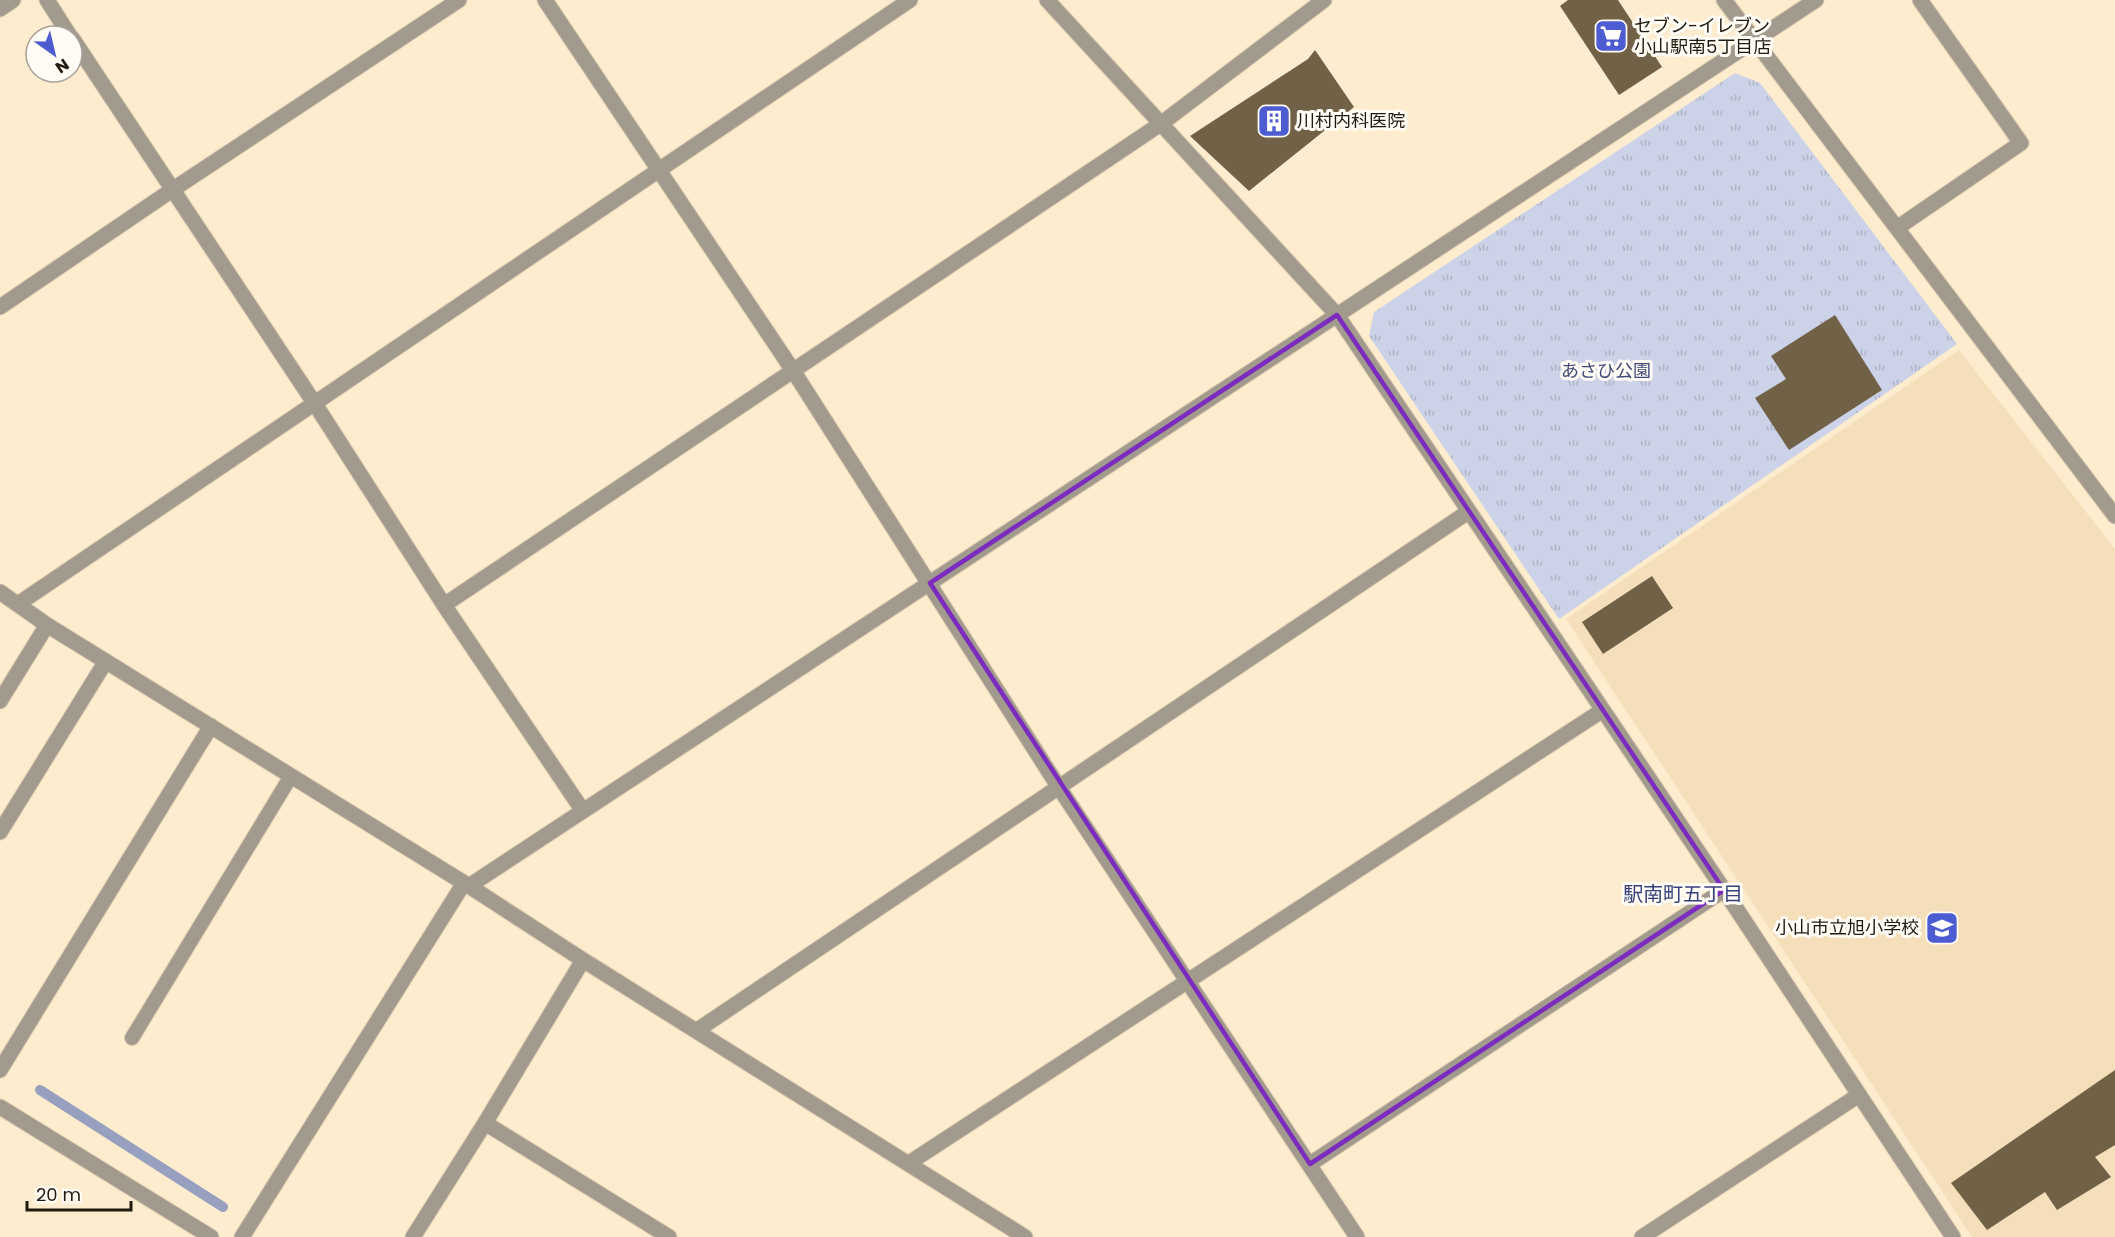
<svg xmlns="http://www.w3.org/2000/svg" width="2115" height="1237" font-family="Poppins,'Noto Sans JP',sans-serif">
	<style>
		.built { fill: #f5dfba }
		.park { fill: url(#park-tufts) }
		.lines { fill: none; stroke-linecap: round; stroke-linejoin: round }
		.stream { stroke: #97a0bf; stroke-width: 10 }
		.building { fill: #706147 }
		.service-casing { stroke: #dacaaf; stroke-width: 16 }
		.minor-casing { stroke: #dacaaf; stroke-width: 17 }
		.service { stroke: #a19a8d; stroke-width: 14 }
		.minor { stroke: #a19a8d; stroke-width: 15 }
		.marked { fill: none; stroke: #7b2cbf; stroke-width: 4.5; stroke-linejoin: round }
		.labels { text-anchor: middle; stroke-width: 6; stroke-linejoin: round; paint-order: stroke }
		.poi-label { font-size: 18px; fill: #201a0f; stroke: #fffbf5; text-anchor: start }
		.park-label { font-size: 18px; fill: #404a78; stroke: #fffbf5 }
		.neighbourhood-label { font-size: 20px; fill: #36417c; stroke: #fffbf5 }
	</style>
	<defs>
		<pattern id="park-tufts" width="24" height="20" patternUnits="userSpaceOnUse" patternTransform="scale(1.5)"><rect width="24" height="20" fill="#ccd2e7"/><path d="M3 7l-1-3M5 7V3M7 7l1-3M15 17l-1-3M17 17v-4M19 17l1-3" fill="none" stroke="#afb4c5"/></pattern>
	</defs>
	<rect width="100%" height="100%" fill="#feecce"/>
	<path class="built" d="M1959,350L2115,549V1237H1972L1566,619Z"/>
	<path class="park" d="M1735,73L1760,83L1957,344L1559,619L1369,336L1374,312Z"/>
	<g class="lines">
		<path class="stream" d="M40,1090L223,1207"/>
	</g>
	<path class="building" d="M1568,0H1618L1662,67L1619,95L1560,6Z
		M1315,50L1354,107L1249,191L1190,136L1308,59Z
		M1835,315L1882,390L1789,450L1755,398L1786,379L1771,356Z
		M1652,576L1673,608L1603,654L1582,622Z
		M2115,1070V1145L2095,1157L2111,1177L2057,1210L2045,1192L1987,1230L1951,1183Z"/>
	<g class="lines">
		<g class="service-casing">
			<path id="service" d="M132,1038L291,776"/>
		</g>
		<g class="minor-casing">
			<path id="minor" d="M47,0L70,36
				M545,0L794,372L1058,786L1357,1237
				M1047,0L1337,315L1724,890L1953,1237
				M1724,0L2115,516
				M0,9L13,0
				M72,38L315,404L444,605L583,811
				M1897,228L2021,143L1920,0
				M0,307L172,190L459,0
				M0,592L47,625L469,886L583,960L1025,1237
				M18,604L910,0
				M444,605L1162,123L1324,0
				M0,701L47,625
				M0,832L106,661
				M469,886L1816,0
				M696,1031L1468,512
				M0,1070L211,726
				M0,1107L211,1237
				M485,1123L669,1237
				M909,1163L1603,710
				M1310,1164L1724,890
				M242,1237L464,883
				M413,1237L485,1123L583,960
				M1642,1237L1859,1095"/>
		</g>
		<use href="#service" class="service"/>
		<use href="#minor" class="minor"/>
	</g>
	<path class="marked" d="M1337,315L1724,890L1310,1164L930,583Z"/>
	<defs>
		<g id="supermarket-square" transform="scale(1.725)"><rect x="-9" y="-9" width="18" height="18" rx="4" fill="#4e5cd2" stroke="#fffbf5"/><path d="M-6-5.5h2.5l.6 2H6L4.5 2H-2.5L-4.4-4H-6ZM-1.5 3.2a1.3 1.3 0 1 0 .1 0ZM3 3.2a1.3 1.3 0 1 0 .1 0Z" fill="#fff"/></g>
		<g id="building-square" transform="scale(1.725)"><rect x="-9" y="-9" width="18" height="18" rx="4" fill="#4e5cd2" stroke="#fffbf5"/><path d="M-4-6H4V6H1V3H-1V6H-4ZM-2.5-4.3h1.7v1.8h-1.7ZM.8-4.3h1.7v1.8H.8ZM-2.5-1h1.7V.8h-1.7ZM.8-1h1.7V.8H.8Z" fill="#fff"/></g>
		<g id="school-square" transform="scale(1.725)"><rect x="-9" y="-9" width="18" height="18" rx="4" fill="#4e5cd2" stroke="#fffbf5"/><path d="M0-5L7-2L0 1L-7-2ZM-4 1L0 2.5L4 1V4Q0 6-4 4Z" fill="#fff"/></g>
	</defs>
	<g fill-rule="evenodd">
		<use href="#supermarket-square" x="1611" y="36"/>
		<use href="#building-square" x="1274" y="121"/>
		<use href="#school-square" x="1942" y="928"/>
	</g>
	<g class="labels">
		<g class="poi-label">
			<text x="1634" y="32">セブン-イレブン<tspan x="1634" dy="21">小山駅南5丁目店</tspan></text>
			<text x="1297" y="127">川村内科医院</text>
			<text x="1919" y="934" text-anchor="end">小山市立旭小学校</text>
		</g>
		<g class="park-label">
			<text x="1606" y="377">あさひ公園</text>
		</g>
		<g class="neighbourhood-label">
			<text x="1683" y="901">駅南町五丁目</text>
		</g>
	</g>
	<g transform="translate(54 54) rotate(146)"><circle r="28" fill="#fffbf5" stroke="#a6a199" stroke-width="1.5"/>
	<path d="M0-4.5L10 22L0 15L-10 22Z" fill="#4e5cd2"/>
	<text y="-9" font-size="16" font-weight="bold" text-anchor="middle" fill="#201a0f">N</text>
	</g>
	<path d="M27 1201v9h104v-9" fill="none" stroke="#201a0f" stroke-width="3"/>
	<text x="36" y="1201" font-size="18" fill="#201a0f" stroke="#fffbf5" stroke-width="4.5" paint-order="stroke">20 m</text>
</svg>
